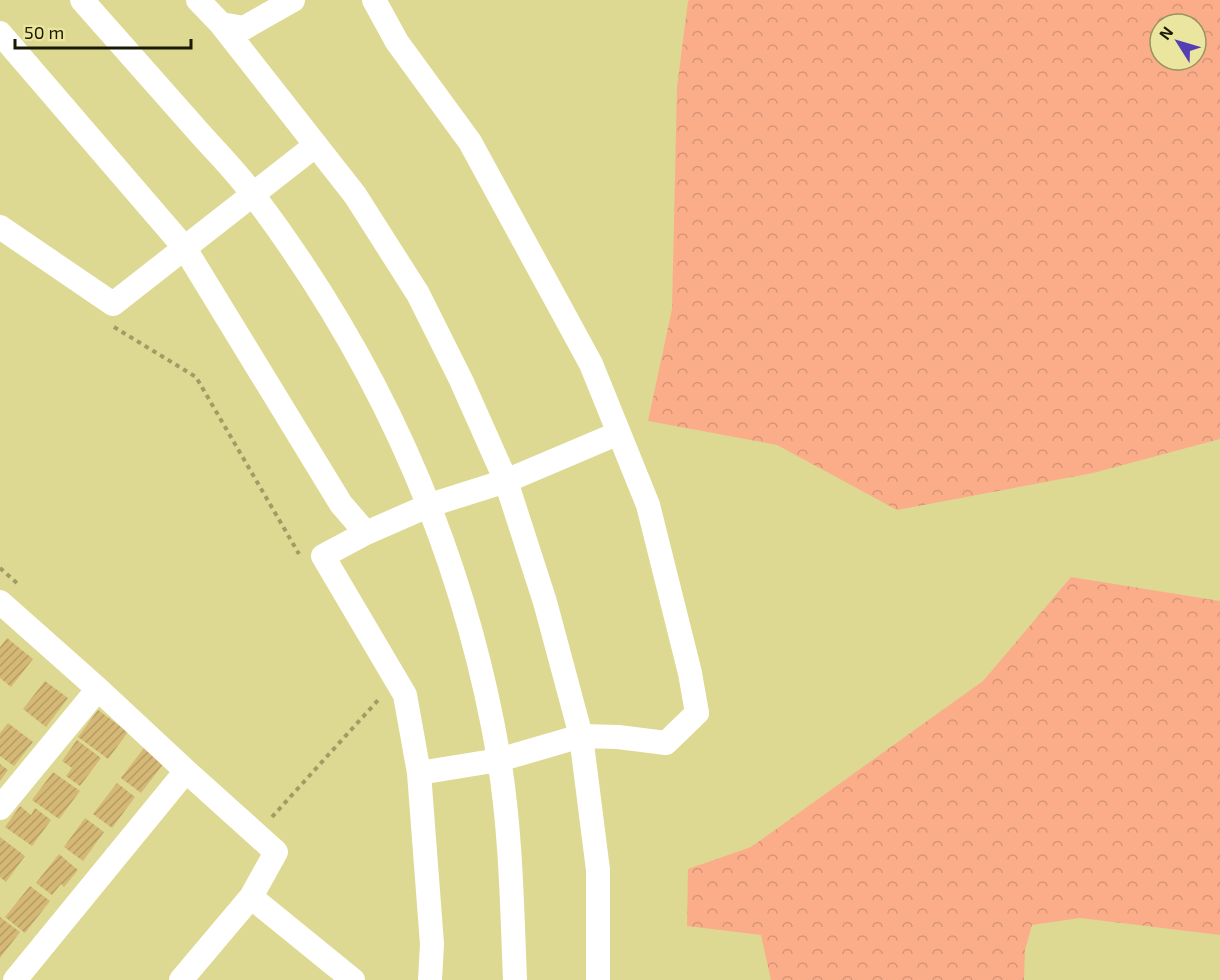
<svg xmlns="http://www.w3.org/2000/svg" width="1220" height="980" font-family="'Exo 2',sans-serif">
	<style>
		.forest { fill: url(#forest-crowns); fill-rule: evenodd }
		.building { fill: url(#building-hatch) }
		.lines { fill: none; stroke-linecap: round; stroke-linejoin: round }
		.path { stroke: #a09d64; stroke-width: 4; stroke-dasharray: 4.5 4.5; stroke-linecap: butt }
		.minor { stroke: #fff; stroke-width: 24 }
	</style>
	<defs>
		<pattern id="forest-crowns" width="20" height="18" patternUnits="userSpaceOnUse" patternTransform="scale(1.5)"><rect width="20" height="18" fill="#fbad8a"/><path d="M2 6a3 3 0 1 1 6 0M12 15a3 3 0 1 1 6 0" fill="none" stroke="#d79475"/></pattern>
		<pattern id="building-hatch" width="6" height="6" patternUnits="userSpaceOnUse" patternTransform="scale(1.5)"><rect width="6" height="6" fill="#d5b776"/><path d="M-1 1l2-2M0 6l6-6M5 7l2-2" fill="none" stroke="#b69d64"/></pattern>
	</defs>
	<rect width="100%" height="100%" fill="#ddd992"/>
	<path class="forest" d="M690,0H1220V439L1093,473L897,510L777,445L648,421L672,309L677,87L688,1ZM1160,24H1196V60H1160Z
		M1071,577L1220,601V935L1080,918L1032,925L1025,950L1024,980H771L761,935L687,926L688,869L751,847L983,681Z"/>
	<path class="building" d="M7,638L33,659L11,687L0,678V647Z
		M45,681L68,698L46,727L23,709Z
		M98,710L128,732L108,759L78,737Z
		M8,723L33,742L14,766L0,756V733Z
		M77,740L101,758L80,786L66,776L72,768L62,761Z
		M144,748L164,763L141,793L121,778Z
		M0,764L8,770L0,781Z
		M53,772L80,791L59,819L32,800Z
		M117,783L135,797L112,828L93,814Z
		M20,806L31,815L35,808L51,820L32,846L5,827Z
		M85,818L104,832L83,861L64,847Z
		M0,837L25,856L6,882L0,877Z
		M59,854L78,870L64,887L61,884L52,895L36,883Z
		M30,886L50,901L25,933L5,917Z
		M0,917L20,932L0,958Z"/>
	<g class="lines">
		<path class="path" d="M114,327L196,377L299,554
			M0,568L17,583
			M272,817L380,698"/>
		<path class="minor" d="M82,0C120,43 158,86 196,129C215,151 237,172 254,196C380,363 464,552 499,759C511,832 512,906 515,980
			M198,0L221,24L244,28L293,0
			M374,0L397,42L470,142L591,364L648,505L690,673L697,713L666,743L618,737L581,736L598,870V980
			M221,24L355,195L418,294L461,380L506,481L545,602L581,736L499,760L419,773
			M0,33L184,247L341,504L366,533
			M0,227L113,304L316,145
			M0,602L98,689L186,771L276,852L251,897L181,980
			M0,808L98,689
			M251,897L353,980
			M15,980L186,771
			M430,980L432,944L419,773L405,695L323,556L366,533L430,505L506,481L619,433"/>
	</g>
	<g transform="translate(1178 42) rotate(307)"><circle r="28" fill="#eae69f" stroke="#97945f" stroke-width="1.5"/>
	<path d="M0-4.5L10 22L0 15L-10 22Z" fill="#543eb6"/>
	<text y="-9" font-size="16" font-weight="bold" text-anchor="middle" fill="#1b1900">N</text>
	</g>
	<path d="M15 39v9h176v-9" fill="none" stroke="#1b1900" stroke-width="3"/>
	<text x="24" y="39" font-size="18" fill="#1b1900" stroke="#eae69f" stroke-width="4.5" paint-order="stroke">50 m</text>
</svg>
